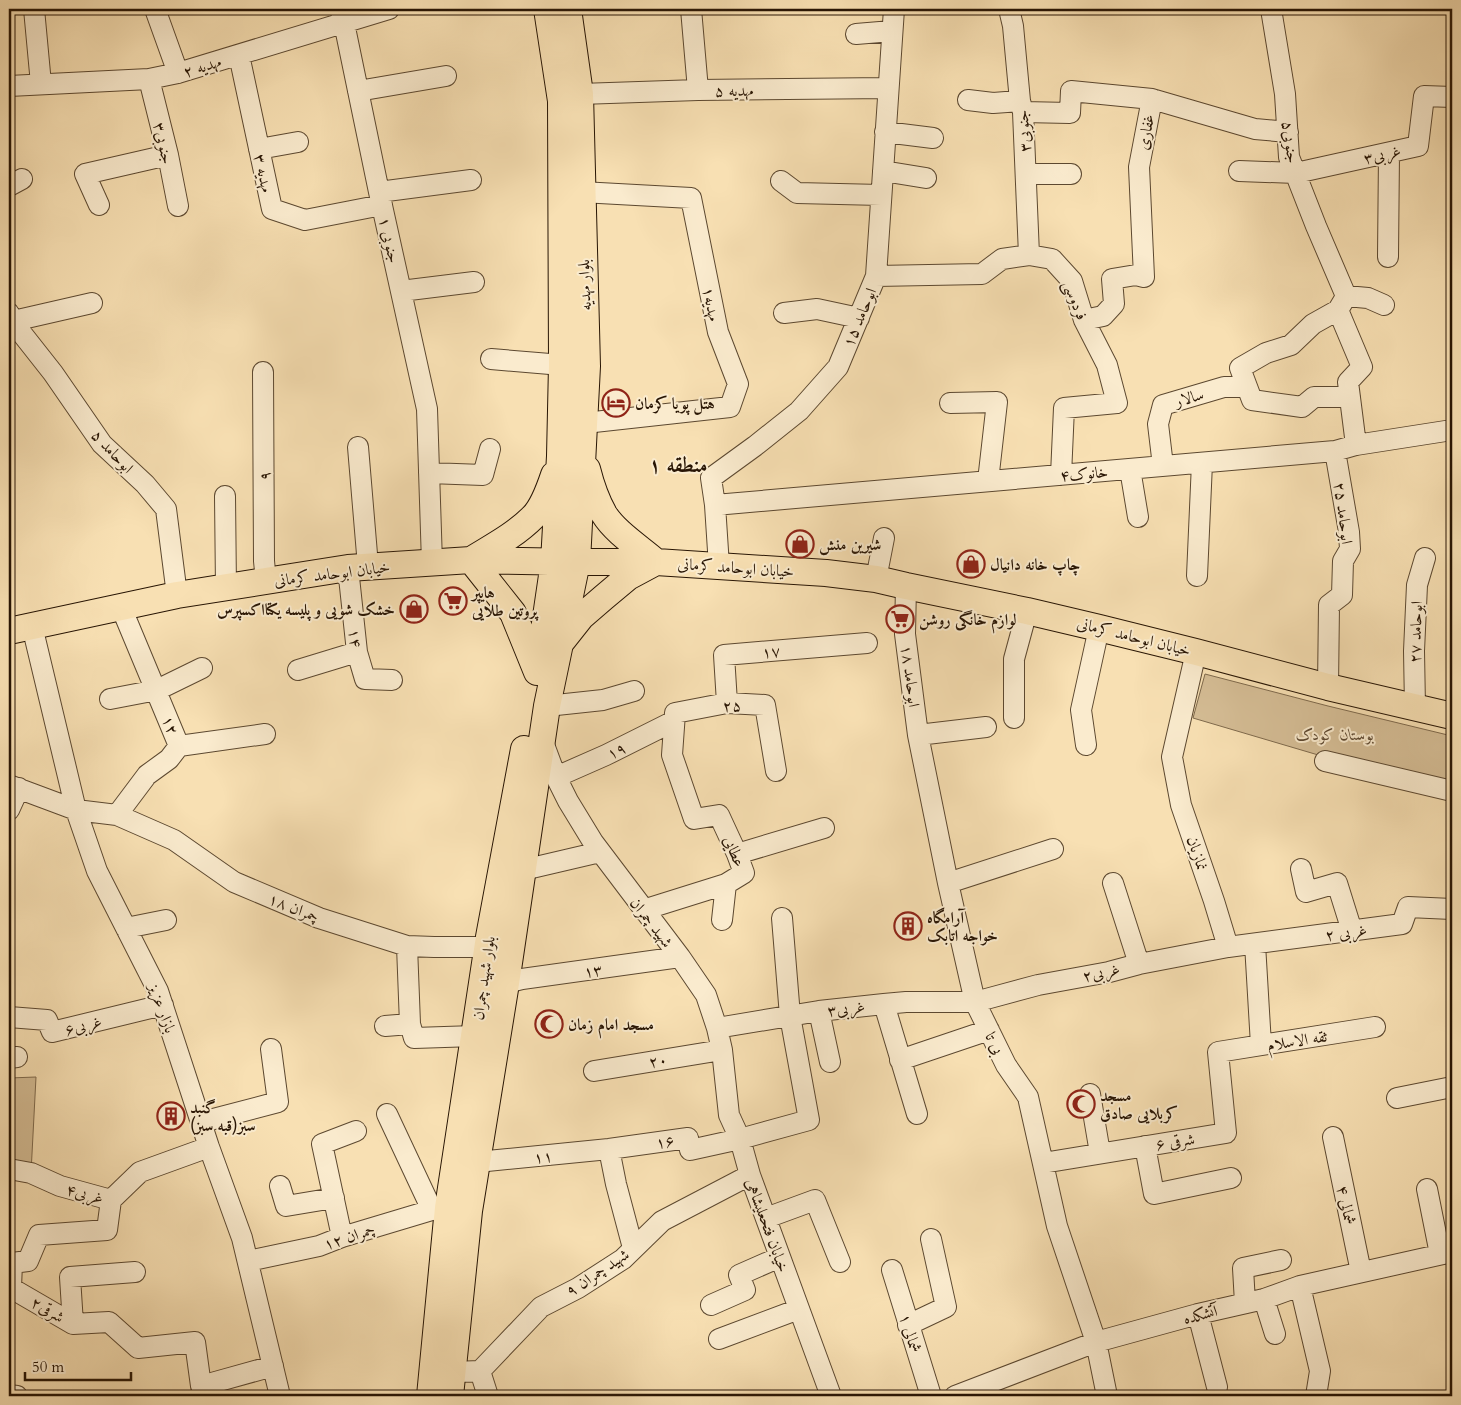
<svg xmlns="http://www.w3.org/2000/svg" width="1461" height="1405" font-family="Cardo,Amiri,serif">
	<style>
		.green { fill: #d5bd95; stroke: #7e694c }
		.lines { fill: none; stroke-linecap: round; stroke-linejoin: round }
		.minor-casing { stroke: #5c4830; stroke-width: 22 }
		.major-casing { stroke: #281504; stroke-width: 28 }
		.minor { stroke: #faebce; stroke-width: 20 }
		.major { stroke: #f8e0b3; stroke-width: 26 }
		.labels { text-anchor: middle; stroke-width: 4; stroke-linejoin: round; paint-order: stroke }
		.street-label { font-size: 16px; fill: #281504; stroke: #faebce }
		.poi-label { font-size: 16px; font-weight: bold; fill: #281504; stroke: #faebce; text-anchor: start }
		.park-label { font-size: 16px; font-style: italic; fill: #5c4730; stroke: #faebce }
		.district-label { font-size: 21px; font-weight: bold; fill: #281504; stroke: #faebce }
	</style>
	<rect width="100%" height="100%" fill="#f8e0b3"/>
	<filter id="stains"><feTurbulence type="fractalNoise" baseFrequency=".004" numOctaves="4"/><feColorMatrix values="0 0 0 0 .2 0 0 0 0 .09 0 0 0 0 .02 0 0 0 .5 -.17"/></filter>
	<radialGradient id="worn" r=".72"><stop offset=".6" stop-color="#630" stop-opacity="0"/><stop offset="1" stop-color="#630" stop-opacity=".3"/></radialGradient>
	<path class="green" d="M1205,674L1328,706L1452,736V785L1325,757L1193,718Z
		M36,1077L31,1173L9,1169V1078Z"/>
	<g class="lines">
		<g class="minor-casing">
			<path id="minor" d="M34,9L41,84
				M155,9L178,73
				M340,9L343,18L379,192L427,409L432,563
				M691,9L698,90
				M1009,9L1013,26L1020,101L1023,112L1029,255
				M1271,9L1285,94L1289,157L1316,226L1346,296L1368,298L1384,305
				M856,34L892,31
				M239,55L272,209L305,220L382,205
				M149,79L168,155L178,206
				M9,86L149,79L178,73L389,9
				M358,91L446,76
				M580,94L698,90L888,88
				M968,100L993,103L1020,101
				M1023,112L1070,113L1071,91L1152,99
				M885,132L933,138
				M259,149L298,142
				M883,171L926,178
				M1239,171L1296,173L1418,146L1424,96L1452,97
				M1026,174H1071
				M781,181L797,193L881,195
				M9,186L22,179
				M379,192L471,180
				M581,192L691,198L718,332L738,384L730,407L585,423
				M99,205L85,174L168,155
				M1388,257L1389,153
				M876,276L982,274L1002,259L1029,255L1052,259L1072,281L1084,320L1107,365L1117,403L1064,408L1061,475
				M401,291L474,282
				M1344,300L1338,310L1362,367L1348,382L1356,445
				M1338,310L1313,324L1291,345L1266,353L1240,368L1252,400L1302,407L1314,397H1350
				M9,313L12,321L53,373L102,444L145,484L166,509L177,595
				M784,313L817,309L859,318
				M1084,320L1103,316L1114,304L1112,279L1136,275L1144,277L1139,167L1152,99L1255,129L1288,132
				M9,322L92,303
				M491,359L562,365
				M263,372L264,561L266,581
				M950,403L997,402L988,481
				M358,447L368,566
				M1163,466L1158,424L1163,405L1224,387H1247
				M1130,469L1138,517
				M429,473L483,475L490,449
				M225,496L226,588
				M715,505L1335,451L1356,445L1452,430
				M719,566L715,505L711,478L755,446L799,411L838,367L876,276L894,9
				M348,568L357,652L365,679L392,680
				M1197,576L1202,463
				M876,579L884,538
				M906,586L905,634L918,735L948,883L975,1002L1006,1065L1028,1097L1057,1226L1096,1342L1107,1396
				M32,626L76,810L97,871L158,991L209,1147L242,1238L280,1396
				M1196,652L1172,757L1181,805L1214,901L1228,947
				M298,670L357,652
				M1328,687L1329,605L1342,595L1343,561L1350,549L1349,532L1335,451
				M110,699L157,690L202,668
				M727,703L724,655L867,643
				M547,706L603,700L634,691
				M1415,707L1414,651L1417,585L1425,558
				M1014,718V659L1027,611
				M918,735L986,727
				M543,742L556,777L568,801L593,842L680,957L706,995L717,1028L722,1050L729,1115L740,1139L750,1175L831,1396
				M1086,745L1081,710L1099,628
				M179,746L265,734
				M1325,761L1452,791
				M556,777L606,755L674,721
				M9,785L76,810L117,815L147,775L169,759L179,746L121,607
				M9,810L19,788
				M117,815L174,840L234,882L319,918L407,946L434,947H487
				M737,854L824,828
				M1301,869L1306,892L1337,883L1352,931
				M523,870L600,852
				M948,883L1053,849
				M1113,883L1139,964
				M643,910L726,884L744,873L737,854L719,815L694,819L672,755L675,713L727,703L765,705L776,771
				M722,920L726,884
				M126,928L166,920
				M1255,944L1261,1045
				M407,946L410,1024L414,1038L475,1036
				M506,983L522,979L680,957
				M884,1004L917,1114
				M819,1011L830,1062
				M9,1017L47,1020L52,1032L163,1005
				M385,1026L410,1024
				M717,1028L819,1011L884,1004L906,1002H975L1038,985L1109,972L1139,964L1228,947L1402,924L1408,907L1452,909
				M9,1058L17,1057
				M900,1060L989,1030
				M594,1071L722,1050
				M1090,1094L1100,1153
				M1397,1098L1452,1087
				M387,1114L432,1210
				M202,1122L278,1102L271,1049
				M1333,1137L1361,1272
				M1145,1146L1154,1194L1231,1178
				M609,1149L616,1184L633,1248
				M477,1162L609,1149L688,1138L690,1150L740,1139L809,1120L790,1016L782,918
				M1043,1163L1226,1133L1218,1052L1375,1027
				M9,1169L31,1173L60,1186L111,1200L140,1172L209,1147
				M280,1186L286,1206L334,1198
				M1427,1189L1440,1254
				M766,1218L815,1200L840,1262
				M342,1237L322,1144L356,1131
				M248,1261L319,1246L342,1237L432,1210L448,1208
				M9,1262L12,1263L11,1288L73,1324L109,1322L138,1348L195,1342L201,1386L273,1366
				M12,1263L28,1261L39,1235L107,1230L111,1200
				M892,1270L931,1396
				M1300,1286L1320,1371L1316,1396
				M1264,1299L1275,1334
				M1245,1303L1243,1268L1281,1260
				M711,1305L745,1290L739,1275L780,1257
				M1198,1314L1217,1387
				M73,1324L70,1277L135,1272
				M908,1325L946,1307L931,1239
				M719,1339L799,1309
				M480,1371L488,1396
				M452,1372L480,1371L541,1307L578,1288L623,1259L662,1221L750,1175
				M9,1395L17,1396
				M955,1396L1096,1342L1198,1314L1264,1299L1300,1286L1452,1252"/>
		</g>
		<g class="major-casing">
			<path id="major" d="M9,631L177,595L348,568L471,560L577,562H656L826,573L876,579L906,586L1027,611L1099,628L1196,652L1328,687L1452,716
				M562,641L581,617L603,598L628,577L656,562C640,548 615,532 604,514C596,500 591,485 587,469
				M538,671L554,562L560,456L562,365L561,101L547,9
				M537,672L513,613L471,560C492,547 515,535 533,517C543,507 549,490 554,475
				M430,1396L448,1208L489,937L524,749
				M450,1396L469,1211L506,983L547,706L577,562L587,366L580,94L568,9"/>
		</g>
		<use href="#minor" class="minor"/>
		<use href="#major" class="major"/>
	</g>
	<defs>
		<g id="hotel-ring" transform="scale(1.4375)"><circle r="9.5" fill="#faebce" stroke="#8f2418" stroke-width="1.5"/><path d="M-6-4.5h1.5V1H6V5H4.5V3h-9V5H-6ZM-4 0a1.8 1.8 0 1 1 3.6 0ZM.5 0V-2.5h3Q6-2.5 6 0Z" fill="#8f2418"/></g>
		<g id="shop-ring" transform="scale(1.4375)"><circle r="9.5" fill="#faebce" stroke="#8f2418" stroke-width="1.5"/><path d="M-5-2.5h2.3a2.7 3.5 0 0 1 5.4 0H5L5.5 6h-11ZM-1.5-2.5h3a1.5 2.3 0 0 0-3 0Z" fill="#8f2418"/></g>
		<g id="supermarket-ring" transform="scale(1.4375)"><circle r="9.5" fill="#faebce" stroke="#8f2418" stroke-width="1.5"/><path d="M-6-5.5h2.5l.6 2H6L4.5 2H-2.5L-4.4-4H-6ZM-1.5 3.2a1.3 1.3 0 1 0 .1 0ZM3 3.2a1.3 1.3 0 1 0 .1 0Z" fill="#8f2418"/></g>
		<g id="building-ring" transform="scale(1.4375)"><circle r="9.5" fill="#faebce" stroke="#8f2418" stroke-width="1.5"/><path d="M-4-6H4V6H1V3H-1V6H-4ZM-2.5-4.3h1.7v1.8h-1.7ZM.8-4.3h1.7v1.8H.8ZM-2.5-1h1.7V.8h-1.7ZM.8-1h1.7V.8H.8Z" fill="#8f2418"/></g>
		<g id="mosque-ring" transform="scale(1.4375)"><circle r="9.5" fill="#faebce" stroke="#8f2418" stroke-width="1.5"/><path d="M3.5-4.9A6 6 0 1 0 3.5 4.9A5 5 0 1 1 3.5-4.9Z" fill="#8f2418"/></g>
	</defs>
	<g fill-rule="evenodd">
		<use href="#hotel-ring" x="616" y="403"/>
		<use href="#shop-ring" x="800" y="544"/>
		<use href="#shop-ring" x="971" y="564"/>
		<use href="#supermarket-ring" x="453" y="601"/>
		<use href="#shop-ring" x="414" y="609"/>
		<use href="#supermarket-ring" x="900" y="619"/>
		<use href="#building-ring" x="908" y="926"/>
		<use href="#mosque-ring" x="549" y="1024"/>
		<use href="#mosque-ring" x="1081" y="1104"/>
		<use href="#building-ring" x="171" y="1116"/>
	</g>
	<g class="labels">
		<g class="street-label">
			<text transform="translate(202 66) rotate(-17)" y="6">مهدیه ۲</text>
			<text transform="translate(734 90) rotate(-1)" y="6">مهدیه ۵</text>
			<text transform="translate(1023 131) rotate(-94)" y="6">جنوبی۳</text>
			<text transform="translate(1145 132) rotate(-79)" y="6">غفاری</text>
			<text transform="translate(1291 142) rotate(82)" y="6">جنوبی۵</text>
			<text transform="translate(164 143) rotate(77)" y="6">جنوبی۳</text>
			<text transform="translate(1382 154) rotate(-13)" y="6">غربی۳</text>
			<text transform="translate(264 173) rotate(78)" y="6">مهدیه ۳</text>
			<text transform="translate(390 240) rotate(77)" y="6">۱ جنوبی</text>
			<text transform="translate(584 285) rotate(-92)" y="6">بلوار مهدیه</text>
			<text transform="translate(1076 300) rotate(68)" y="6">فردوسی</text>
			<text transform="translate(712 304) rotate(79)" y="6">مهدیه۱</text>
			<text transform="translate(859 317) rotate(-67)" y="6">ابوحامد ۱۵</text>
			<text transform="translate(1189 397) rotate(-16)" y="6">سالار</text>
			<text transform="translate(113 451) rotate(47)" y="6">ابوحامد ۵</text>
			<text transform="translate(1084 473) rotate(-5)" y="6">خانوک۴</text>
			<text transform="translate(264 476) rotate(-91)" y="6">۹</text>
			<text transform="translate(1344 513) rotate(83)" y="6">ابوحامد ۲۵</text>
			<text transform="translate(736 567) rotate(4)" y="6">خیابان ابوحامد کرمانی</text>
			<text transform="translate(332 573) rotate(-7)" y="6">خیابان ابوحامد کرمانی</text>
			<text transform="translate(1415 632) rotate(-88)" y="6">ابوحامد ۲۷</text>
			<text transform="translate(1134 636) rotate(14)" y="6">خیابان ابوحامد کرمانی</text>
			<text transform="translate(356 638) rotate(83)" y="6">۱۴</text>
			<text transform="translate(771 651) rotate(-5)" y="6">۱۷</text>
			<text transform="translate(911 676) rotate(83)" y="6">ابوحامد ۱۸</text>
			<text transform="translate(732 705) rotate(-2)" y="6">۲۵</text>
			<text transform="translate(171 725) rotate(68)" y="6">۱۲</text>
			<text transform="translate(616 750) rotate(-26)" y="6">۱۹</text>
			<text transform="translate(735 851) rotate(67)" y="6">عطایی</text>
			<text transform="translate(1198 853) rotate(71)" y="6">نمازیان</text>
			<text transform="translate(294 907) rotate(22)" y="6">چمران ۱۸</text>
			<text transform="translate(652 922) rotate(52)" y="6">شهید چمران</text>
			<text transform="translate(1346 932) rotate(-8)" y="6">۲ غربی</text>
			<text transform="translate(593 970) rotate(-8)" y="6">۱۳</text>
			<text transform="translate(1101 972) rotate(-12)" y="6">غربی۲</text>
			<text transform="translate(483 978) rotate(-82)" y="6">بلوار شهید چمران</text>
			<text transform="translate(163 1008) rotate(70)" y="6">بازار عزیز</text>
			<text transform="translate(846 1008) rotate(-7)" y="6">غربی۳</text>
			<text transform="translate(83 1025) rotate(-14)" y="6">غربی۶</text>
			<text transform="translate(1297 1040) rotate(-9)" y="6">ثقه الاسلام</text>
			<text transform="translate(995 1043) rotate(64)" y="6">بی تا</text>
			<text transform="translate(658 1060) rotate(-10)" y="6">۲۰</text>
			<text transform="translate(665 1141) rotate(-8)" y="6">۱۶</text>
			<text transform="translate(1175 1141) rotate(-9)" y="6">۶ شرقی</text>
			<text transform="translate(543 1156) rotate(-6)" y="6">۱۱</text>
			<text transform="translate(85 1193) rotate(15)" y="6">غربی۴</text>
			<text transform="translate(1347 1205) rotate(78)" y="6">۴ شمالی</text>
			<text transform="translate(768 1225) rotate(70)" y="6">خیابان فتحعلیشاهی</text>
			<text transform="translate(349 1236) rotate(-18)" y="6">چمران ۱۲</text>
			<text transform="translate(597 1272) rotate(-34)" y="6">شهید چمران ۹</text>
			<text transform="translate(48 1309) rotate(30)" y="6">شرقی۲</text>
			<text transform="translate(1200 1314) rotate(-14)" y="6">آتشکده</text>
			<text transform="translate(911 1333) rotate(73)" y="6">۱ شمالی</text>
		</g>
		<g class="poi-label">
			<text x="635" y="409">هتل پویا کرمان</text>
			<text x="819" y="550">شیرین منش</text>
			<text x="990" y="570">چاپ خانه دانیال</text>
			<text x="472" y="598">هایپر<tspan x="472" dy="18">پروتین طلایی</tspan></text>
			<text x="395" y="615" text-anchor="end">خشک شویی و پلیسه یکتااکسپرس</text>
			<text x="919" y="625">لوازم خانگی روشن</text>
			<text x="927" y="923">آرامگاه<tspan x="927" dy="18">خواجه اتابک</tspan></text>
			<text x="568" y="1030">مسجد امام زمان</text>
			<text x="1100" y="1101">مسجد<tspan x="1100" dy="18">کربلایی صادق</tspan></text>
			<text x="190" y="1113">گنبد<tspan x="190" dy="18">سبز(قبه سبز)</tspan></text>
		</g>
		<g class="park-label">
			<text x="1335" y="740">بوستان کودک</text>
		</g>
		<g class="district-label">
			<text x="678" y="472">منطقه ۱</text>
		</g>
	</g>
	<rect width="1461" height="1405" fill="none" stroke="#f8e0b3" stroke-width="30"/>
	<rect x="10" y="10" width="1441" height="1385" fill="none" stroke="#281504" stroke-width="2.5"/>
	<rect x="15" y="15" width="1431" height="1375" fill="none" stroke="#281504"/>
	<path d="M25 1372v8h106v-8" fill="none" stroke="#281504" stroke-width="2.5"/>
	<text x="32" y="1372" font-size="15" fill="#281504" stroke="#faebce" stroke-width="4" paint-order="stroke">50 m</text>
	<rect width="100%" height="100%" filter="url(#stains)"/>
	<rect width="100%" height="100%" fill="url(#worn)"/>
</svg>
